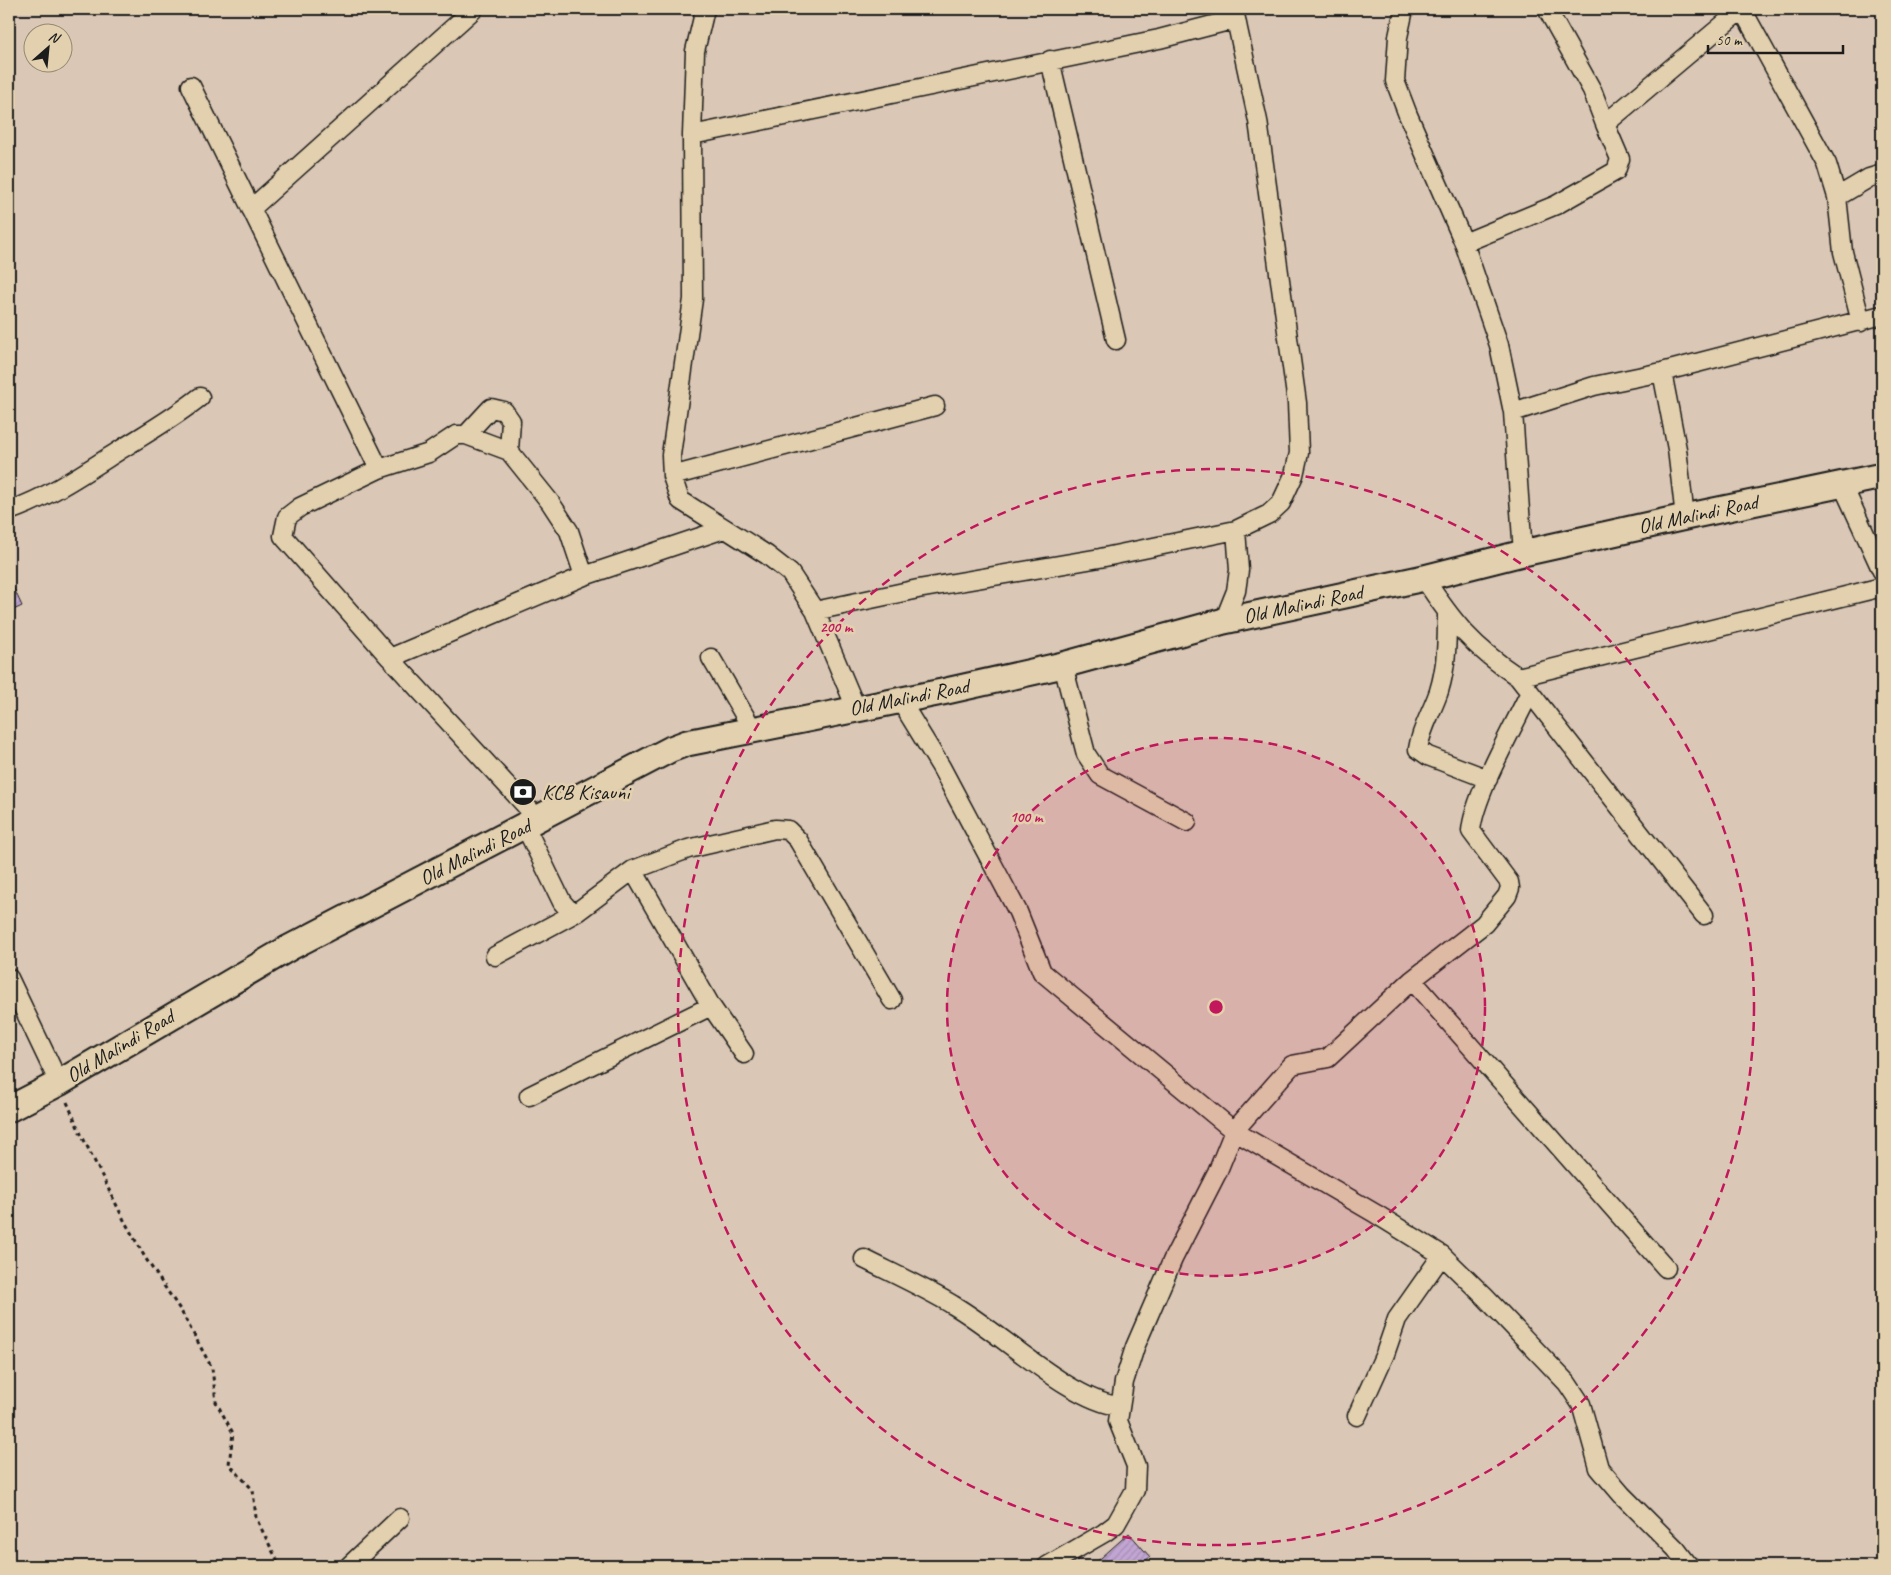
<svg xmlns="http://www.w3.org/2000/svg" width="1891" height="1575" font-family="Caveat,sans-serif">
	<style>
		.building { fill: url(#building-hatch); stroke: #1c1c1c }
		.lines { fill: none; stroke-linecap: round; stroke-linejoin: round }
		.minor-casing { stroke: #1c1c1c; stroke-width: 21 }
		.secondary-casing { stroke: #1c1c1c; stroke-width: 29 }
		.path { stroke: #1c1c1c; stroke-width: 3; stroke-dasharray: 4 4; stroke-linecap: butt }
		.minor { stroke: #e2d0ae; stroke-width: 18 }
		.secondary { stroke: #e2d0ae; stroke-width: 25 }
		.ring { fill: none; stroke: #c2185b; stroke-width: 2.5; stroke-dasharray: 9 6 }
		.labels { text-anchor: middle; stroke-width: 5; stroke-linejoin: round; paint-order: stroke }
		.street-label { font-size: 21px; fill: #1c1c1c; stroke: #e2d0ae }
		.poi-label { font-size: 21px; fill: #1c1c1c; stroke: #e2d0ae; text-anchor: start }
		.centre { fill: #c2185b; stroke: #e2d0ae; stroke-width: 2.5 }
		.ring-label { font-size: 15px; text-anchor: middle; font-weight: bold; fill: #c2185b; stroke: #e2d0ae; stroke-width: 5; stroke-linejoin: round; paint-order: stroke }
	</style>
	<defs>
		<pattern id="building-hatch" width="6" height="6" patternUnits="userSpaceOnUse" patternTransform="scale(1.25)"><rect width="6" height="6" fill="#c1a5d2"/><path d="M-1 1l2-2M0 6l6-6M5 7l2-2" fill="none" stroke="#a58db4"/></pattern>
	</defs>
	<rect width="100%" height="100%" fill="#dbc7b5"/>
	<filter id="ink" filterUnits="userSpaceOnUse"><feTurbulence type="fractalNoise" baseFrequency=".02" numOctaves="2"/><feDisplacementMap in="SourceGraphic" scale="10" xChannelSelector="R" yChannelSelector="G"/><feConvolveMatrix kernelMatrix="1 2 1 2 8 2 1 2 1" color-interpolation-filters="sRGB"/></filter>
	<g filter="url(#ink)">
		<path class="building" d="M9,578L22,606L9,612Z
			M1129,1533L1150,1557L1139,1566H1092Z"/>
		<g class="lines">
			<g class="minor-casing">
				<path id="minor" d="M705,9L695,51L692,135L693,299L671,455L672,476L680,500L767,555L790,573L815,611L856,708
					M1404,9L1398,37L1395,81L1408,115L1464,243L1499,345L1513,412L1523,553
					M1547,9L1592,90L1605,124
					M1742,9L1827,164L1837,197L1843,252L1861,322
					M1050,60L1116,340
					M191,86L379,469
					M692,135L1159,39L1236,19L1238,29L1258,121L1297,403L1299,453L1294,475L1281,503L1269,514L1236,530L1100,558L918,589L815,611
					M1837,197L1869,178L1882,174
					M251,209L474,9
					M1464,243L1556,205L1616,171L1620,159L1605,124L1742,9
					M1662,372L1677,449L1685,517
					M1513,412L1594,386L1662,372L1882,315
					M466,435L491,408L504,411L511,421L509,451
					M672,476L935,406
					M1842,484L1882,571
					M9,511C49,497 84,473 120,450C147,433 175,417 200,397
					M1424,578C1453,623 1473,647 1518,677L1704,915
					M1447,614C1447,641 1447,665 1439,691C1433,710 1421,728 1418,749L1428,756L1488,779
					M1224,621L1236,591L1239,570L1236,530
					M390,658L584,576L724,529
					M711,658L753,730
					M1063,665L1086,754L1100,775L1187,822
					M1518,677L1882,587
					M900,700L941,767L1018,912L1042,972L1234,1131L1376,1214L1442,1255L1485,1297L1567,1383L1581,1404L1599,1468L1622,1495L1676,1549L1689,1566
					M538,819L390,658L283,536L287,517L300,507L379,469L429,453L456,435H466L509,451L550,502L569,531L584,576
					M525,826L562,902L569,910L577,912L633,870L688,849L775,829L788,830L798,840L892,1000
					M633,870L711,1006L744,1054
					M495,956L577,912
					M9,978L59,1083
					M1412,980L1666,1268
					M529,1096L711,1006
					M864,1259C894,1274 925,1288 953,1305C999,1331 1070,1401 1119,1406
					M1357,1416L1385,1354L1397,1319L1442,1255
					M349,1566L400,1518
					M1047,1566L1104,1533L1116,1524L1135,1490L1136,1466L1118,1421L1124,1382L1135,1347L1173,1259L1217,1173L1234,1131L1292,1065L1328,1058L1412,980L1484,924L1507,896L1510,888L1509,882L1471,831C1474,796 1513,728 1529,694"/>
			</g>
			<g class="secondary-casing">
				<path id="secondary" d="M9,1109L59,1083L289,948L671,749L687,743L942,692L1063,665L1224,621L1424,578L1523,553L1685,517L1882,476"/>
			</g>
			<path class="path" d="M67,1102L79,1130L125,1222L146,1259L181,1311L212,1368L216,1402L233,1433L229,1464L253,1490L256,1518L280,1566"/>
			<use href="#minor" class="minor"/>
			<use href="#secondary" class="secondary"/>
		</g>
	</g>
	<circle cx="1216" cy="1007" r="269" fill="#c2185b" fill-opacity=".12"/>
	<g class="ring">
		<circle cx="1216" cy="1007" r="269"/>
		<circle cx="1216" cy="1007" r="538"/>
	</g>
	<defs>
		<g id="bank-disc" transform="scale(1.4375)"><circle r="9.5" fill="#1c1c1c" stroke="#e2d0ae"/><path d="M-6-4H6V4H-6ZM0-2.3a2.3 2.3 0 1 0 0 4.6a2.3 2.3 0 1 0 0-4.6Z" fill="#fff"/></g>
	</defs>
	<g fill-rule="evenodd">
		<use href="#bank-disc" x="523" y="792"/>
	</g>
	<g class="labels">
		<g class="street-label">
			<text transform="translate(1698 514) rotate(-12)" y="7">Old Malindi Road</text>
			<text transform="translate(1303 604) rotate(-12)" y="7">Old Malindi Road</text>
			<text transform="translate(909 697) rotate(-11)" y="7">Old Malindi Road</text>
			<text transform="translate(475 852) rotate(-27)" y="7">Old Malindi Road</text>
			<text transform="translate(120 1046) rotate(-31)" y="7">Old Malindi Road</text>
		</g>
		<g class="poi-label">
			<text x="542" y="799">KCB Kisauni</text>
		</g>
	</g>
	<circle cx="1216" cy="1007" r="8" class="centre"/>
	<g class="ring-label">
		<text x="836" y="632">200 m</text>
		<text x="1026" y="822">100 m</text>
	</g>
	<rect width="1891" height="1575" fill="none" stroke="#e2d0ae" stroke-width="30"/>
	<rect x="15" y="15" width="1861" height="1545" fill="none" stroke="#1c1c1c" stroke-width="2" filter="url(#ink)"/>
	<g transform="translate(48 48) rotate(27)"><circle r="24" fill="#e2d0ae" stroke="#938874"/>
	<path d="M0-4L9 19L0 12L-9 19Z" fill="#1c1c1c"/>
	<text y="-8" font-size="14" font-weight="bold" text-anchor="middle" fill="#1c1c1c">N</text>
	</g>
	<path d="M1708 45v8h135v-8" fill="none" stroke="#1c1c1c" stroke-width="2.5"/>
	<text x="1716" y="45" font-size="15" fill="#1c1c1c" stroke="#e2d0ae" stroke-width="4" paint-order="stroke">50 m</text>
</svg>
